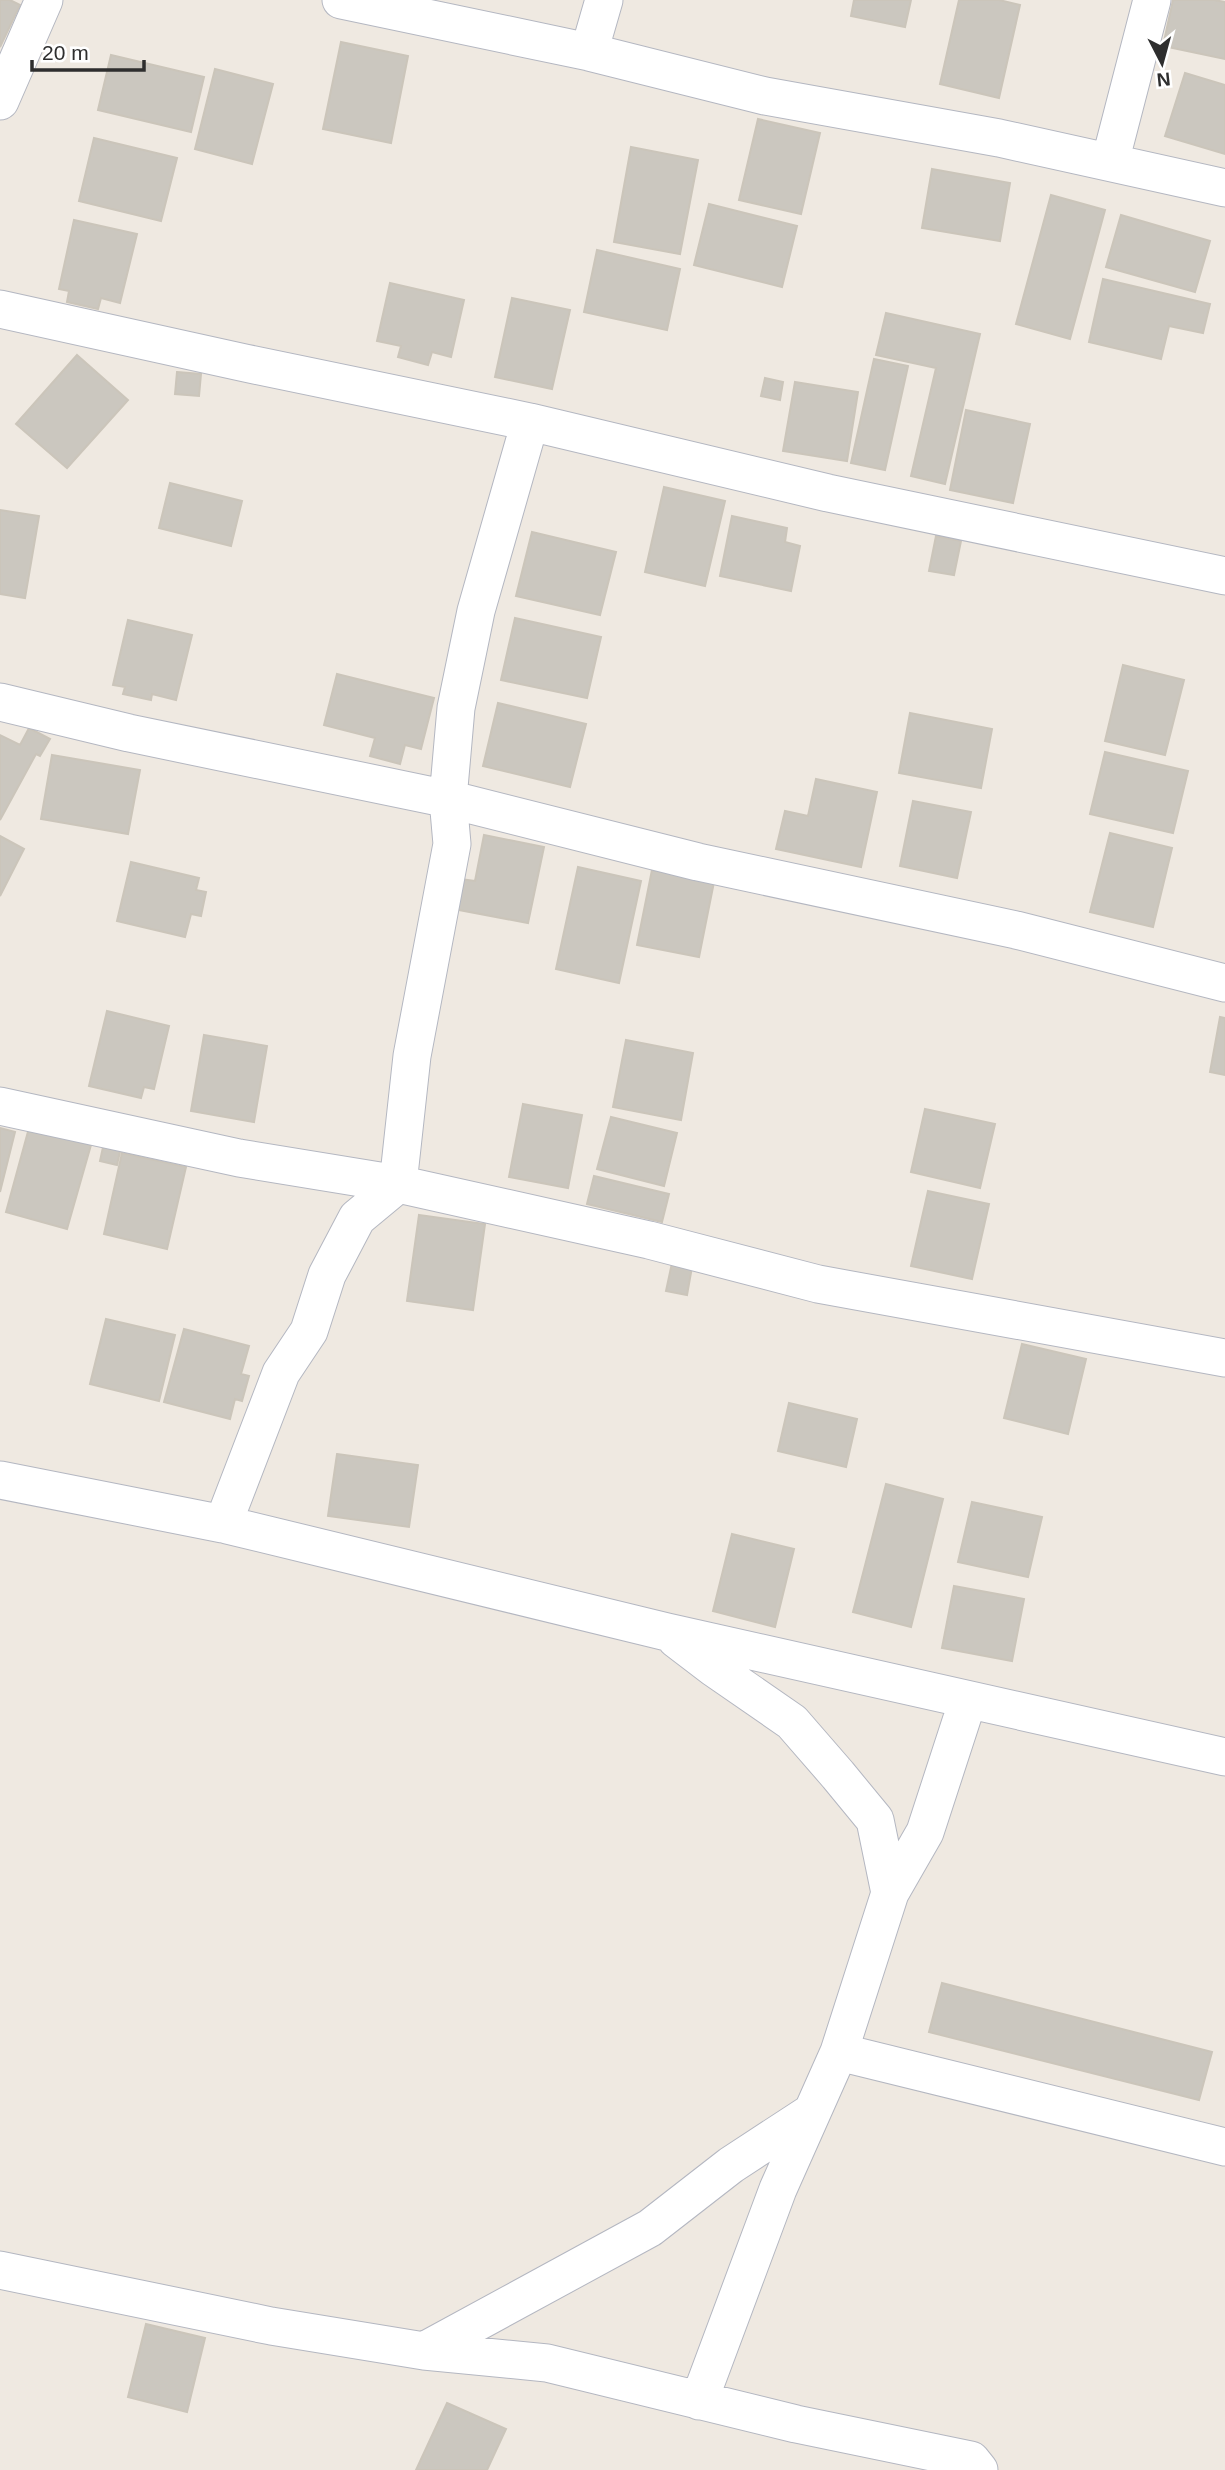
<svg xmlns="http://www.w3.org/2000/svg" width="1225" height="2470" font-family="Helvetica,sans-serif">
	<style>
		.building { fill: #cbc7bf; stroke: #cbc5ba; stroke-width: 2 }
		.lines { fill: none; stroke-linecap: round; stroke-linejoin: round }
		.street-casing { stroke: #b4b7c1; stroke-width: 39 }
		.street { stroke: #fff; stroke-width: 37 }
	</style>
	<rect width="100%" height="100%" fill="#efe9e1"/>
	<path class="building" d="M0,0H10L20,5L0,47Z
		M854,0H911L905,27L851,16Z
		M959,0H999L1020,5L999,98L940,84Z
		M1173,0H1214L1225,2V59L1163,46Z
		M341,42L408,56L391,143L323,129Z
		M111,55L204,77L191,132L98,110Z
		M215,69L273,84L252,164L195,149Z
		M1185,73L1225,85V154L1165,136Z
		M758,119L820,133L801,214L739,200Z
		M94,138L177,158L161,221L79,201Z
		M631,147L698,160L680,254L614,242Z
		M932,169L1010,183L1000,241L922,228Z
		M1051,195L1105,210L1070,339L1016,324Z
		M709,204L797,226L782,287L694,265Z
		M1121,215L1210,241L1195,292L1106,267Z
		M74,220L137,234L120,303L101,298L98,309L67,302L69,291L59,289Z
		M597,250L680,269L667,330L584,312Z
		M1103,279L1210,304L1203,333L1169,326L1161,359L1089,342Z
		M390,283L464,300L451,357L432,352L428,365L398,357L401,346L377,341Z
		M512,298L570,310L552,389L495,377Z
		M886,313L980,334L945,484L911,476L936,368L876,355Z
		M77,355L128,400L67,468L16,424Z
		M874,359L908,366L885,470L851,463Z
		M177,372L201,374L199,396L175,394Z
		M765,378L783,382L780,400L761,396Z
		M795,382L858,392L847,461L783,451Z
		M966,410L1030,424L1013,503L950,490Z
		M170,483L242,501L231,546L159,528Z
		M664,487L725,501L705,586L645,572Z
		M0,510L39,516L25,598L0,594Z
		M732,516L787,528L785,542L800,546L791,591L720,576Z
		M532,532L616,552L600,615L516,596Z
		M936,536L961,541L954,575L929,571Z
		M515,618L601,637L587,698L501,680Z
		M128,620L192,635L176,700L152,694L151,700L123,694L125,687L113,685Z
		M1123,665L1184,680L1165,755L1105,741Z
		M337,674L434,698L421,749L405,745L400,764L370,756L375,738L324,725Z
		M498,703L586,724L570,787L483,766Z
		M910,713L992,729L981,788L899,773Z
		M29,728L50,739L40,756L36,754L0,820V735L20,745Z
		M1105,752L1188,771L1173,833L1090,814Z
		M52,755L140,770L128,834L41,819Z
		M816,779L877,792L861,867L776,849L785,811L808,816Z
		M913,801L971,812L957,878L900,866Z
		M1110,833L1172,848L1153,927L1090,912Z
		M484,835L544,847L528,923L448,908L454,878L475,881Z
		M0,836L24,849L0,896Z
		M131,862L199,878L196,890L206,892L201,916L191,914L185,937L117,921Z
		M578,867L641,881L619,983L556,969Z
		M652,870L714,882L699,957L637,945Z
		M107,1011L169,1026L154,1089L144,1087L141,1098L89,1086Z
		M1220,1017L1225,1018V1075L1210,1072Z
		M204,1035L267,1046L254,1122L191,1111Z
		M626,1040L693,1053L681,1120L613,1107Z
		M523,1104L582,1115L568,1188L509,1177Z
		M925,1109L995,1124L980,1188L911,1172Z
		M611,1117L677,1133L664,1186L597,1169Z
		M0,1128L15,1132L0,1192Z
		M29,1128L91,1145L67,1229L6,1212Z
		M105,1138L122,1143L117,1165L100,1161Z
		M122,1153L186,1167L167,1249L104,1234Z
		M594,1176L669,1194L662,1222L587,1204Z
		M928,1191L989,1204L972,1279L911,1266Z
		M419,1215L485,1224L473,1310L407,1301Z
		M672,1263L692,1267L687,1295L666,1291Z
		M106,1319L175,1335L159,1401L90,1384Z
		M184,1329L249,1346L241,1374L249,1376L242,1401L235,1399L230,1419L164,1402Z
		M1022,1344L1086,1359L1068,1434L1004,1418Z
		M789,1403L857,1419L846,1467L778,1451Z
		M337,1454L418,1465L409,1527L328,1516Z
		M886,1484L943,1499L911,1627L853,1612Z
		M972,1502L1042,1517L1028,1577L958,1562Z
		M732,1534L794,1549L775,1627L713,1611Z
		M954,1586L1024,1599L1012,1661L942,1648Z
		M942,1983L1212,2052L1199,2100L929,2032Z
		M146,2324L205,2338L187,2412L128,2397Z
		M447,2403L506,2429L487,2470H416Z"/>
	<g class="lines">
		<g class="street-casing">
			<path id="street" d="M341,0L589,52L765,96L999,138L1225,188
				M589,52L604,0
				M0,101L44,0
				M1110,162L1152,0
				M0,309L245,363L530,422L828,493L1225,576
				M0,702L129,733L448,799L698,862L1016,930L1225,983
				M0,1106L239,1158L398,1184L649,1240L818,1284L1225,1358
				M0,1480L223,1524L667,1632L1225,1757
				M223,1524L281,1373L309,1331L327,1275L357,1218L398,1184L412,1056L452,844L448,799L456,708L476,611L530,422
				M676,1639L714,1668L792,1722L838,1775L875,1820L890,1893
				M839,2052L1225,2147
				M0,2270L271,2326L424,2351L547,2363L796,2424L971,2460L979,2470
				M424,2351L650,2228L731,2165L812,2112
				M699,2401L778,2189L839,2052L890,1893L925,1832L968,1700"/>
		</g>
		<use href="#street" class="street"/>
	</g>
	<g transform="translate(1162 63) rotate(174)" stroke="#ffffff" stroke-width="5" paint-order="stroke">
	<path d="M0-5L12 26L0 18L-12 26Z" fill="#2e2e2e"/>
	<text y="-10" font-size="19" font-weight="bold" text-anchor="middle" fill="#2e2e2e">N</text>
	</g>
	<path d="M32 60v10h112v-10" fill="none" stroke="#2e2e2e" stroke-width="3.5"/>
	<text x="42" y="60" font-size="21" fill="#2e2e2e" stroke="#ffffff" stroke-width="5" paint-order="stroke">20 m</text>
</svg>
